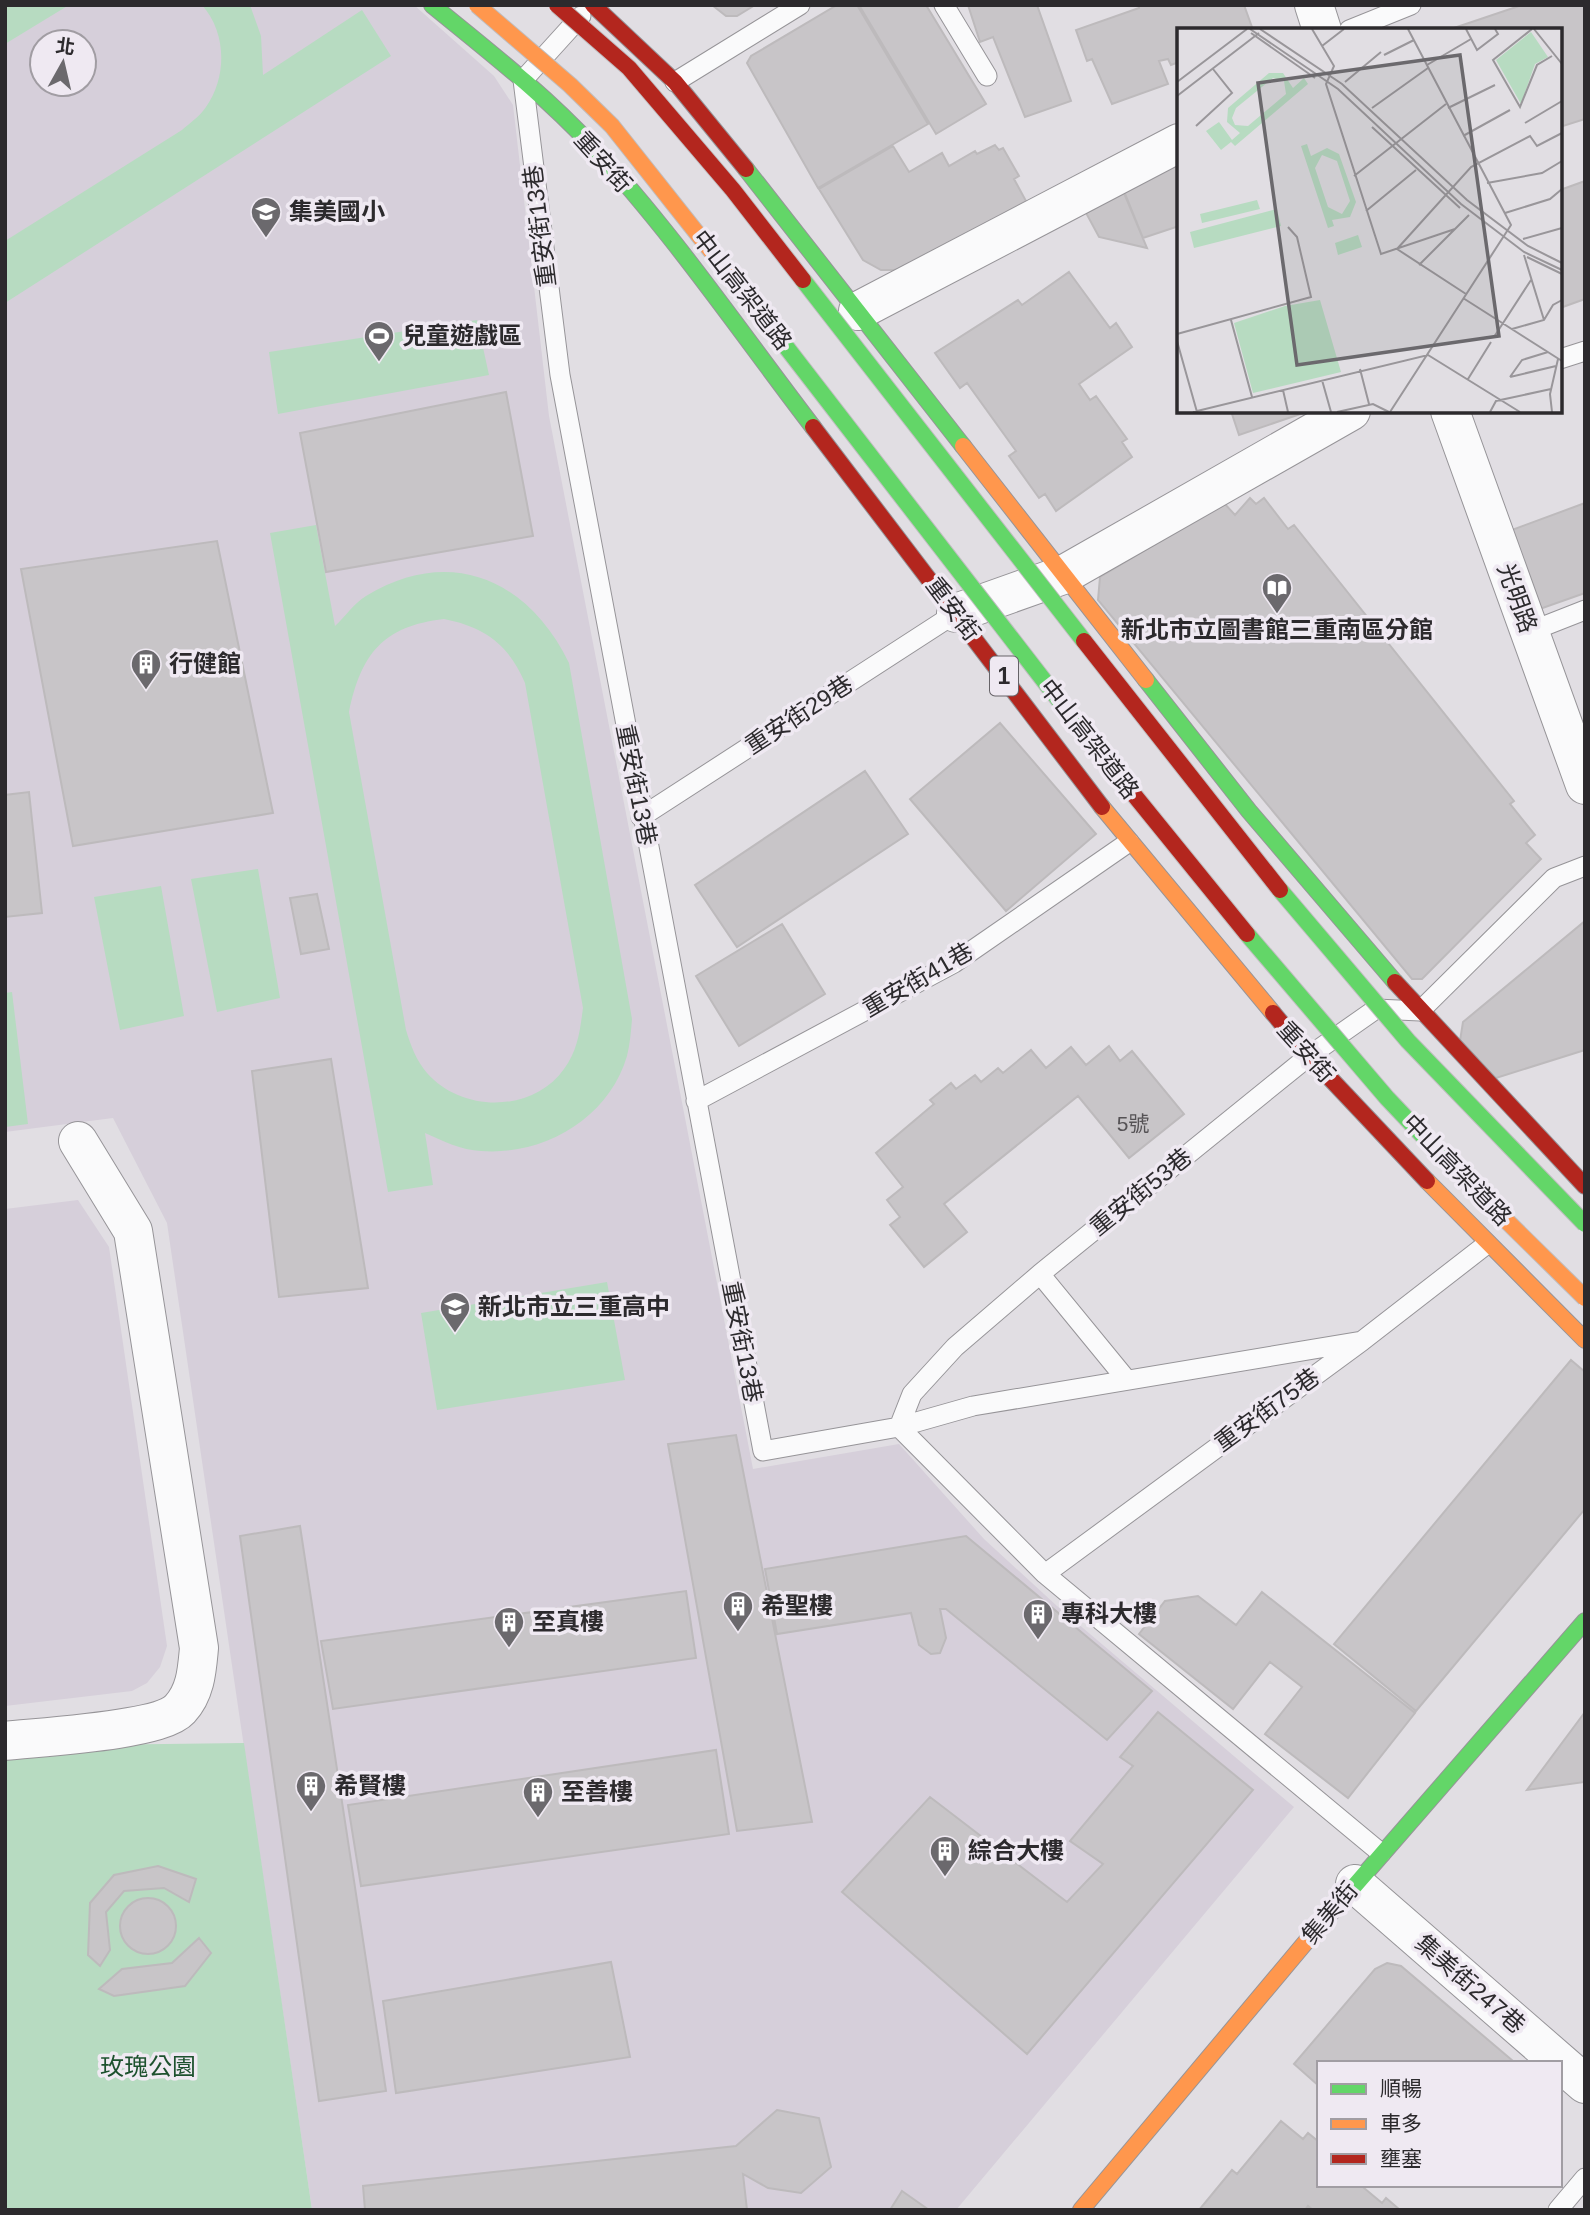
<svg xmlns="http://www.w3.org/2000/svg" width="1590" height="2215" font-family="Arial,'Noto Sans TC',sans-serif">
	<style>
		.built { fill: #d6cfda; fill-rule: evenodd }
		.green { fill: #b7dbc1; fill-rule: evenodd }
		.building { fill: #c8c5c8; stroke: #bdbabc; stroke-width: 2 }
		.lines { fill: none; stroke-linecap: round; stroke-linejoin: round }
		.lane-casing { stroke: #969498; stroke-width: 21 }
		.street-casing { stroke: #969498; stroke-width: 40 }
		.fast-casing { stroke: #969498; stroke-width: 18 }
		.slow-casing { stroke: #969498; stroke-width: 18 }
		.jam-casing { stroke: #969498; stroke-width: 18 }
		.lane { stroke: #fafafb; stroke-width: 19 }
		.street { stroke: #fafafb; stroke-width: 38 }
		.fast { stroke: #63d668; stroke-width: 16 }
		.slow { stroke: #ff974d; stroke-width: 16 }
		.jam { stroke: #b3261e; stroke-width: 16 }
		.fast-bridge-casing { stroke: #bfbdbf; stroke-width: 18; stroke-linecap: butt }
		.slow-bridge-casing { stroke: #bfbdbf; stroke-width: 18; stroke-linecap: butt }
		.jam-bridge-casing { stroke: #bfbdbf; stroke-width: 18; stroke-linecap: butt }
		.fast-bridge { stroke: #63d668; stroke-width: 16 }
		.slow-bridge { stroke: #ff974d; stroke-width: 16 }
		.jam-bridge { stroke: #b3261e; stroke-width: 16 }
		.labels { text-anchor: middle; stroke-width: 7; stroke-linejoin: round; paint-order: stroke }
		.number-label { font-size: 21px; fill: #555255 }
		.shield { fill: #efe9f2; stroke: #666368; stroke-width: 2 }
		.shield-label { font-size: 23px; font-weight: bold; fill: #2c2a2d }
		.street-label { font-size: 24px; fill: #2c2a2d; stroke: #efe9f2 }
		.poi-label { font-size: 24px; font-weight: bold; fill: #2c2a2d; stroke: #efe9f2; text-anchor: start }
		.park-label { font-size: 24px; fill: #1d512e; stroke: #efe9f2 }
		.inset-road { fill: none; stroke: #99969a; stroke-width: 2 }
		.view { fill: #6b696d; fill-opacity: 0.15; stroke: #6b696d; stroke-width: 3.5 }
		.inset-edge { fill: none; stroke: #2c2a2d; stroke-width: 3.5 }
	</style>
	<rect width="100%" height="100%" fill="#e1dee3"/>
	<path class="built" d="M5,5H414L494,76L513,105L549,416L753,1469L899,1444L984,1539L1057,1606L1294,1807L956,2210H312L167,1223L113,1118L5,1132ZM42,42H84V84H42Z
		M78,1200L109,1247L167,1646L160,1667L147,1683L132,1691L5,1706V1209Z"/>
	<path class="green" d="M5,5H69L5,44Z
		M202,5H250L261,36L263,75L362,10L391,56L5,303V241L182,130C190,123 200,116 206,107C227,77 227,33 202,5Z
		M477,320L489,375L278,414L269,352Z
		M316,525L335,626C345,617 354,603 366,596C450,545 528,579 569,663L632,1019C631,1031 630,1044 627,1056C609,1118 544,1156 481,1151C461,1150 443,1141 425,1133L433,1185L388,1192L270,533ZM444,619C485,627 509,645 525,683L583,1008C580,1030 578,1050 564,1069C533,1113 462,1113 427,1073C416,1060 411,1046 406,1030L349,712C361,654 383,626 444,619Z
		M258,869L280,998L217,1012L191,879Z
		M161,886L184,1016L120,1030L94,897Z
		M12,992L28,1124L5,1127V993Z
		M607,1282L625,1380L437,1410L421,1313Z
		M244,1743L312,2210H5V1746Z"/>
	<path class="building" d="M712,5H755L737,16H726Z
		M837,5H857L928,124L818,188L747,63L751,56Z
		M859,5H926L986,104L936,134Z
		M968,5H1037L1071,101L1025,117L993,37L980,42Z
		M1139,5H1244L1253,30H1179V62L1171,65L1168,59L1159,61L1168,84L1112,104L1092,59L1087,61L1076,30L1139,8Z
		M1522,5H1585V119L1560,127V30H1448Z
		M995,145L999,150L1003,148L1019,176L1014,179L1026,201L908,267L894,270H881L863,260L819,189L893,146L909,172L942,153L949,166L975,151L977,154Z
		M1179,162V226L1143,238L1124,191Z
		M1585,181V299L1560,308V190Z
		M1124,193L1147,248L1099,237L1085,211Z
		M1069,272L1110,328L1116,323L1132,347L1079,384L1090,400L1096,396L1127,439L1122,442L1132,457L1056,511L1045,494L1039,498L1009,456L1016,451L967,383L960,388L935,353L1018,300L1022,305Z
		M506,392L533,536L326,572L300,433Z
		M1231,411H1309L1239,435Z
		M1250,498L1256,504L1264,498L1288,529L1294,525L1514,801L1510,804L1535,835L1526,843L1541,859L1422,979H1412L1098,600L1100,577L1224,503L1235,515Z
		M1585,503V593L1537,610L1509,531Z
		M217,541L273,813L73,846L21,569Z
		M1000,723L1096,834L1006,911L910,799Z
		M865,771L908,834L737,947L695,885Z
		M29,792L42,913L5,917V795Z
		M317,894L329,949L301,954L290,898Z
		M1585,921V1050L1480,1083L1459,1047L1463,1022Z
		M782,924L825,994L739,1046L696,976Z
		M1109,1046L1120,1061L1132,1051L1184,1114L1129,1158L1078,1096L944,1204L967,1232L924,1267L890,1225L900,1217L887,1200L903,1187L876,1153L934,1104L930,1100L951,1083L956,1089L975,1075L981,1082L998,1068L1003,1073L1031,1050L1046,1068L1071,1047L1086,1065Z
		M331,1059L368,1288L279,1297L252,1071Z
		M1571,1360L1585,1372V1509L1416,1711L1334,1644Z
		M736,1435L812,1822L737,1831L668,1444Z
		M300,1526L386,2091L319,2101L240,1536Z
		M966,1536L1152,1691L1107,1740L946,1609H940L946,1638L940,1653L931,1654L919,1645L911,1613L777,1634L765,1569Z
		M686,1591L696,1658L333,1709L321,1641Z
		M1262,1592L1415,1713L1348,1798L1265,1734L1302,1687L1270,1662L1233,1709L1139,1634L1165,1601L1198,1596L1236,1625Z
		M1158,1712L1253,1790L1027,2054L842,1892L930,1797L1067,1902L1103,1864L1070,1841L1133,1766L1120,1757Z
		M1585,1712V1782L1527,1790Z
		M716,1750L729,1834L361,1886L348,1805Z
		M158,1866L196,1879L189,1902L164,1888L124,1891L106,1912L110,1950L100,1966L88,1955L90,1903L114,1875Z
		M120 1926a28 28 0 1 1 56 0a28 28 0 1 1-56 0Z
		M199,1938L211,1953L185,1986L114,1996L99,1989L122,1969L172,1963Z
		M611,1962L630,2057L396,2093L383,2001Z
		M1387,1963L1401,1966L1513,2061L1319,2063V2086L1294,2064L1375,1969Z
		M777,2110L819,2118L831,2167L801,2193L768,2188L743,2174L747,2210H365L363,2186L736,2146Z
		M1281,2121L1303,2139L1308,2133L1319,2142V2185H1367L1364,2188L1382,2203L1386,2198L1400,2210H1313L1308,2206L1305,2210H1199L1232,2170L1237,2174Z
		M902,2191L929,2210H890Z"/>
	<g class="lines">
		<g class="lane-casing">
			<path id="lane" d="M944,5L987,76
				M581,16L523,80L560,375L763,1451L899,1427L973,1406L1362,1341
				M1349,30L1411,5
				M675,82L800,5
				M1560,359L1585,351
				M1529,632L1585,610
				M641,817L956,613
				M696,1101L954,963L1129,842
				M1040,1274L1126,1379
				M899,1427L912,1394L955,1347L1040,1274L1309,1056L1376,1009L1420,1011L1554,878L1585,866
				M899,1427L1045,1574L1381,1853
				M1045,1574L1362,1341L1487,1244
				M1558,2210L1585,2178"/>
		</g>
		<g class="street-casing">
			<path id="street" d="M1314,5L1322,30
				M858,311L1179,143
				M1450,411L1585,785
				M956,613L1063,575L1351,411
				M5,1741C39,1737 160,1731 180,1709C196,1692 197,1669 199,1648L133,1231L78,1141
				M1355,1884L1585,2084"/>
		</g>
		<g class="fast-casing">
			<path id="fast" d="M432,5C487,50 544,94 592,146C673,233 741,333 813,427
				M746,169L963,446
				M1146,680L1249,811L1395,982
				M1310,1937L1585,1621"/>
		</g>
		<g class="slow-casing">
			<path id="slow" d="M963,446L1146,680
				M1102,807L1273,1013
				M1427,1181L1585,1340
				M1081,2210L1310,1937"/>
		</g>
		<g class="jam-casing">
			<path id="jam" d="M593,5L675,82L746,169
				M813,427L1102,807
				M1395,982L1585,1186
				M1273,1013L1309,1056L1427,1181"/>
		</g>
		<use href="#lane" class="lane"/>
		<use href="#street" class="street"/>
		<use href="#fast" class="fast"/>
		<use href="#slow" class="slow"/>
		<use href="#jam" class="jam"/>
		<g class="fast-bridge-casing">
			<path id="fast-bridge" d="M803,280L1084,641
				M746,295L1096,748
				M1280,890L1408,1041L1585,1224
				M1247,934L1387,1098L1463,1178"/>
		</g>
		<g class="slow-bridge-casing">
			<path id="slow-bridge" d="M477,5L570,85L612,126L746,295
				M1463,1178L1585,1298"/>
		</g>
		<g class="jam-bridge-casing">
			<path id="jam-bridge" d="M557,5L629,68L733,190L803,280
				M1084,641L1280,890
				M1096,748L1247,934"/>
		</g>
		<use href="#fast-bridge" class="fast-bridge"/>
		<use href="#slow-bridge" class="slow-bridge"/>
		<use href="#jam-bridge" class="jam-bridge"/>
	</g>
	<defs>
		<g id="school-pin" transform="scale(1.575)"><path d="M0 17L-7.5 6A9.5 9.5 0 1 1 7.5 6Z" fill="#6b696d" stroke="#efe9f2"/><path d="M0-5L7-2L0 1L-7-2ZM-4 1L0 2.5L4 1V4Q0 6-4 4Z" fill="#fff"/></g>
		<g id="stadium-pin" transform="scale(1.575)"><path d="M0 17L-7.5 6A9.5 9.5 0 1 1 7.5 6Z" fill="#6b696d" stroke="#efe9f2"/><path d="M0-5a6.5 5 0 1 0 0 10a6.5 5 0 1 0 0-10ZM-3.5-1.8h7v3.6h-7Z" fill="#fff"/></g>
		<g id="library-pin" transform="scale(1.575)"><path d="M0 17L-7.5 6A9.5 9.5 0 1 1 7.5 6Z" fill="#6b696d" stroke="#efe9f2"/><path d="M-6-4Q-3-5.5-.7-3.5V5Q-3 3-6 4ZM6-4Q3-5.5 .7-3.5V5Q3 3 6 4Z" fill="#fff"/></g>
		<g id="building-pin" transform="scale(1.575)"><path d="M0 17L-7.5 6A9.5 9.5 0 1 1 7.5 6Z" fill="#6b696d" stroke="#efe9f2"/><path d="M-4-6H4V6H1V3H-1V6H-4ZM-2.5-4.3h1.7v1.8h-1.7ZM.8-4.3h1.7v1.8H.8ZM-2.5-1h1.7V.8h-1.7ZM.8-1h1.7V.8H.8Z" fill="#fff"/></g>
	</defs>
	<g fill-rule="evenodd">
		<use href="#school-pin" x="266" y="212"/>
		<use href="#stadium-pin" x="379" y="336"/>
		<use href="#library-pin" x="1277" y="588"/>
		<use href="#building-pin" x="146" y="664"/>
		<use href="#school-pin" x="455" y="1307"/>
		<use href="#building-pin" x="738" y="1606"/>
		<use href="#building-pin" x="1038" y="1614"/>
		<use href="#building-pin" x="509" y="1622"/>
		<use href="#building-pin" x="311" y="1786"/>
		<use href="#building-pin" x="538" y="1792"/>
		<use href="#building-pin" x="945" y="1851"/>
	</g>
	<g class="labels">
		<g class="number-label">
			<text x="1133" y="1131">5號</text>
		</g>
		<rect class="shield" x="990" y="656.5" width="28" height="39" rx="5"/>
		<g class="shield-label">
			<text x="1004" y="684">1</text>
		</g>
		<g class="street-label">
			<text transform="translate(603 162) rotate(48)" y="8">重安街</text>
			<text transform="translate(540 226) rotate(-97)" y="8">重安街13巷</text>
			<text transform="translate(742 290) rotate(52)" y="8">中山高架道路</text>
			<text transform="translate(1517 598) rotate(70)" y="8">光明路</text>
			<text transform="translate(953 609) rotate(53)" y="8">重安街</text>
			<text transform="translate(799 715) rotate(-33)" y="8">重安街29巷</text>
			<text transform="translate(1089 739) rotate(52)" y="8">中山高架道路</text>
			<text transform="translate(636 785) rotate(79)" y="8">重安街13巷</text>
			<text transform="translate(918 980) rotate(-30)" y="8">重安街41巷</text>
			<text transform="translate(1306 1052) rotate(48)" y="8">重安街</text>
			<text transform="translate(1457 1170) rotate(46)" y="8">中山高架道路</text>
			<text transform="translate(1141 1192) rotate(-39)" y="8">重安街53巷</text>
			<text transform="translate(742 1342) rotate(79)" y="8">重安街13巷</text>
			<text transform="translate(1267 1410) rotate(-36)" y="8">重安街75巷</text>
			<text transform="translate(1330 1913) rotate(-50)" y="8">集美街</text>
			<text transform="translate(1470 1984) rotate(41)" y="8">集美街247巷</text>
		</g>
		<g class="poi-label">
			<text x="289" y="220">集美國小</text>
			<text x="402" y="344">兒童遊戲區</text>
			<text x="1277" y="638" text-anchor="middle">新北市立圖書館三重南區分館</text>
			<text x="169" y="672">行健館</text>
			<text x="478" y="1315">新北市立三重高中</text>
			<text x="761" y="1614">希聖樓</text>
			<text x="1061" y="1622">專科大樓</text>
			<text x="532" y="1630">至真樓</text>
			<text x="334" y="1794">希賢樓</text>
			<text x="561" y="1800">至善樓</text>
			<text x="968" y="1859">綜合大樓</text>
		</g>
		<g class="park-label">
			<text x="148" y="2075">玫瑰公園</text>
		</g>
	</g>
	<g transform="translate(1177 28)">
		<rect width="385" height="385" fill="#e1dee3"/>
		<path d="M354,4L371,29L358,36L344,76L319,32ZM92,45H106L116,60L127,50L131,56L58,118L54,114L44,122L29,103L42,94L55,112L63,105L50,94L51,80ZM96,50L107,53L109,66L71,98L58,97L55,90L59,80ZM130,116L134,128L150,120L162,126L179,174L173,189L155,192L157,198L151,200L124,118ZM145,127L160,133L173,173L165,186L151,179L138,140ZM80,172L83,181L25,195L23,186ZM100,181L104,198L17,220L13,204ZM181,207L185,219L161,227L158,215ZM143,272L164,344L76,365L57,295L108,278Z" fill="#b7dbc1" fill-rule="evenodd"/>
		<path class="inset-road" d="M73,1L161,61L284,176L347,224L385,242M83,1L165,56L290,172L351,218L385,235M135,1L157,38L149,56L204,226L278,201M289,1L300,22L321,6L318,1M355,1L316,32L343,79L360,37L375,28M357,1L385,36M74,5L138,50M145,18L167,1M207,27L237,12M250,37L294,11M0,54L70,1M168,54L204,24M0,68L82,5M195,80L251,40M271,80L318,57M348,95L385,73M19,98L55,65L36,41M195,99L283,180M286,108L333,82M177,148L269,76M310,155L365,145L385,133M189,183L239,142M328,185L373,171L385,161M346,211L385,200M220,221L294,139L353,108L360,118L385,105M220,221L289,266M347,227L367,292M350,229L385,246M242,237L292,187M286,270L385,333M54,292L75,369M335,301L367,292L376,277L385,272M0,306L134,269L120,209L111,199M317,309L354,252M0,313L20,384M183,341L192,376M333,349L345,332L371,324M333,349L379,338M291,351L314,314M145,352L154,384M106,362L111,384M16,384L251,327L343,384M160,384L196,376L212,384M213,384L334,197L231,1M313,384L319,373L374,361M375,384L373,366L381,331"/>
		<path class="view" d="M283,27L322,308L120,337L81,55Z"/>
		<rect width="385" height="385" class="inset-edge"/>
	</g>
	<rect width="1590" height="2215" fill="none" stroke="#2c2a2d" stroke-width="14"/>
	<rect x="1317" y="2061" width="245" height="126" fill="#efe9f2" stroke="#a19da3" stroke-width="2"/>
	<rect x="1331" y="2084" width="35" height="10" fill="#63d668" stroke="#a19da3" stroke-width="2"/>
	<text x="1380" y="2096" font-size="21" fill="#2c2a2d">順暢</text>
	<rect x="1331" y="2119" width="35" height="10" fill="#ff974d" stroke="#a19da3" stroke-width="2"/>
	<text x="1380" y="2131" font-size="21" fill="#2c2a2d">車多</text>
	<rect x="1331" y="2154" width="35" height="10" fill="#b3261e" stroke="#a19da3" stroke-width="2"/>
	<text x="1380" y="2166" font-size="21" fill="#2c2a2d">壅塞</text>
	<g transform="translate(63 63) rotate(8)"><circle r="33" fill="#efe9f2" stroke="#a19da3" stroke-width="2"/>
	<path d="M0-5L12 26L0 18L-12 26Z" fill="#6b696d"/>
	<text y="-10" font-size="19" font-weight="bold" text-anchor="middle" fill="#2c2a2d">北</text>
	</g>
</svg>
